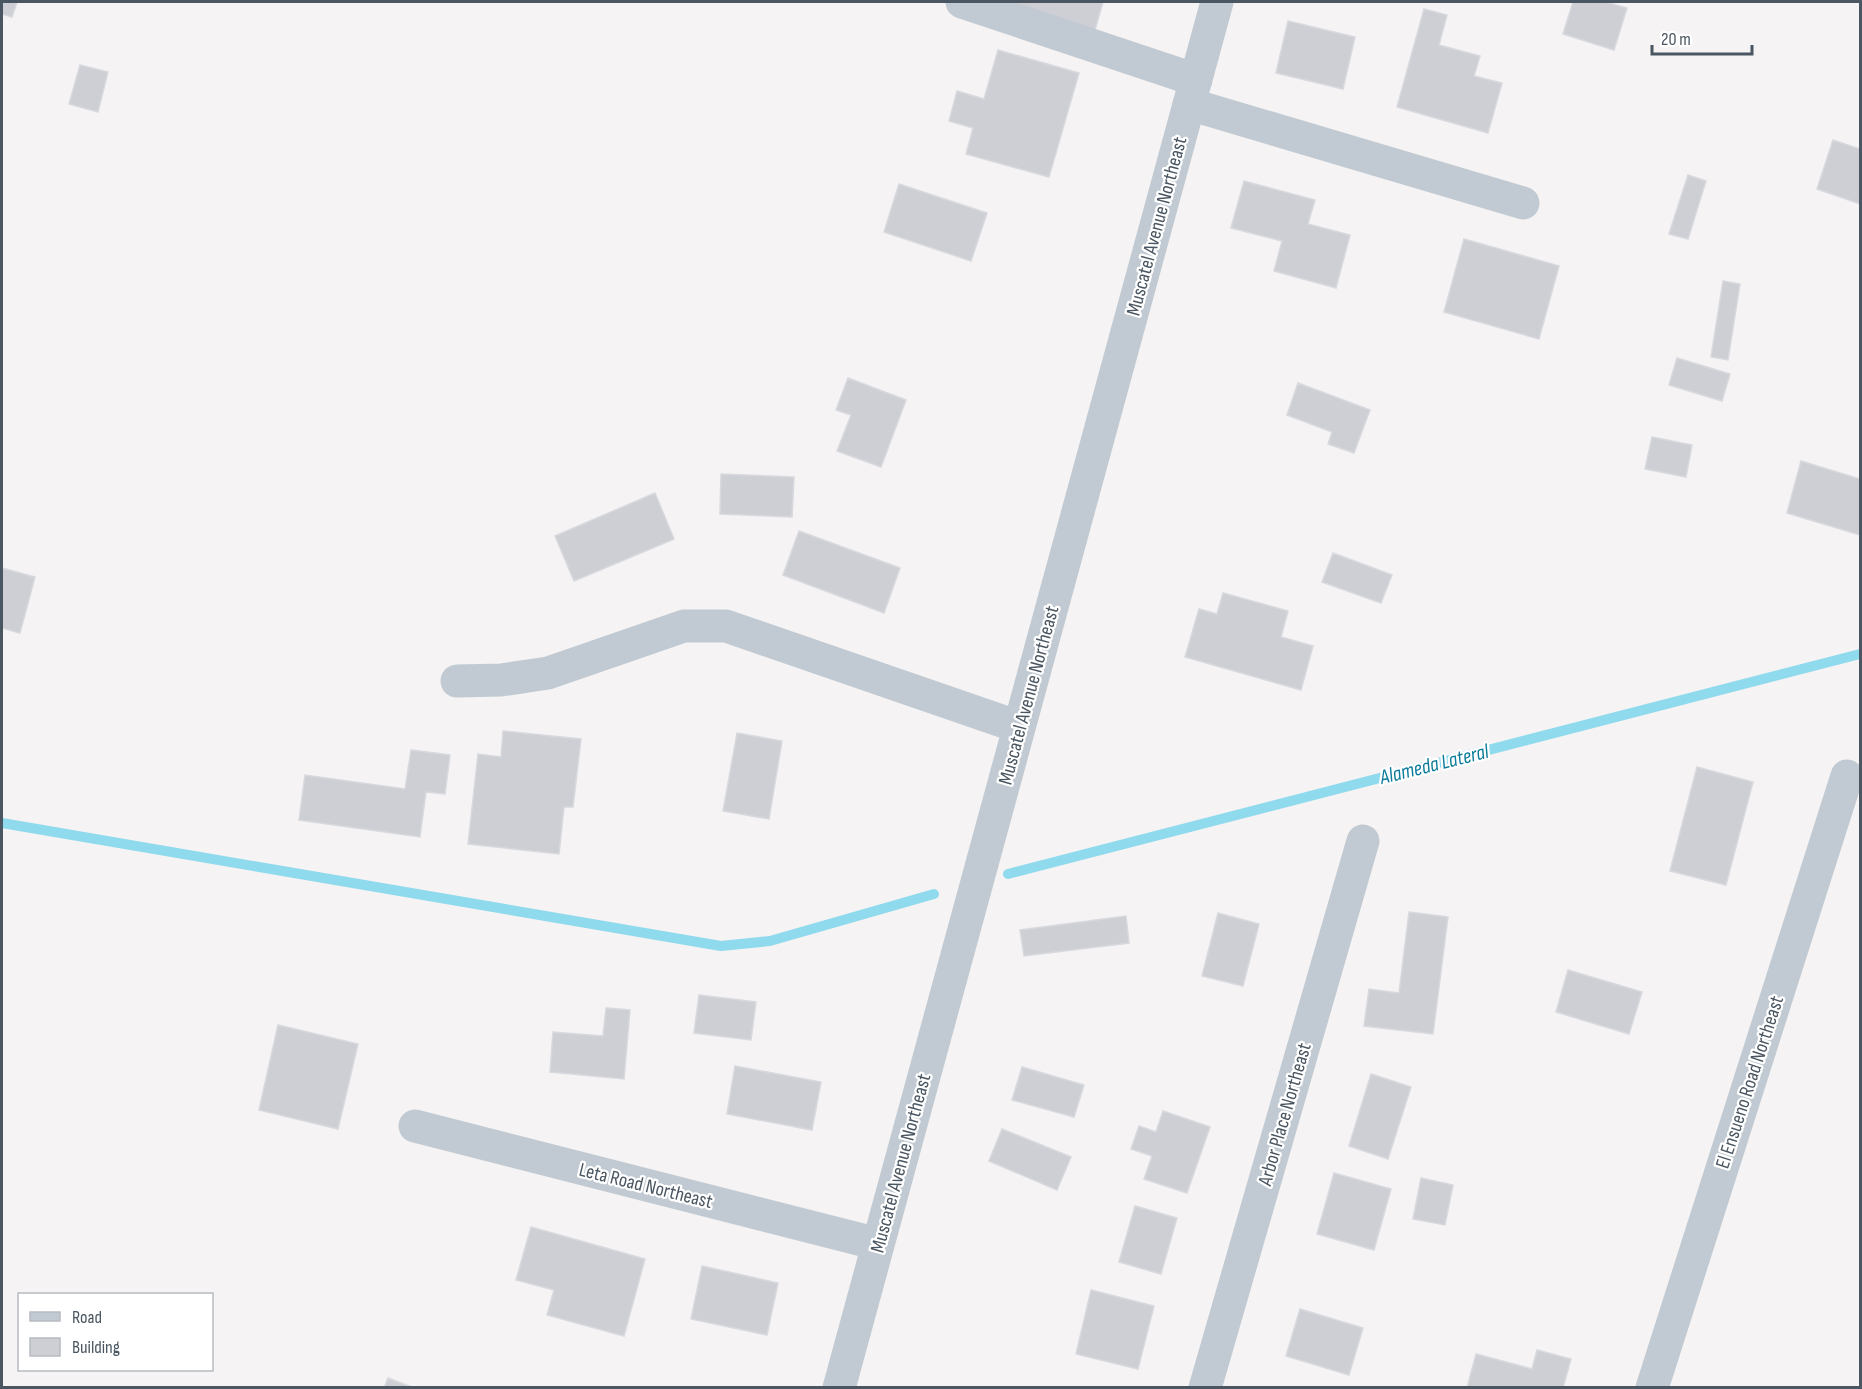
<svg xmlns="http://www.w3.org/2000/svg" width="1862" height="1389" font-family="'Sofia Sans Condensed',sans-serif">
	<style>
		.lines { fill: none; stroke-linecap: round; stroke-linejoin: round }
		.stream { stroke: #90daee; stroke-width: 10 }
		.building { fill: #cdcfd5; stroke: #d7d9de; stroke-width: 1.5 }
		.minor { stroke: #c1cad2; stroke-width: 33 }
		.labels { text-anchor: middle; stroke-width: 4.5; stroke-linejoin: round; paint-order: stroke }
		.street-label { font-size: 20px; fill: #4a5661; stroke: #fff }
		.water-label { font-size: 21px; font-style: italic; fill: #0c7c9b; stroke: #fff }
	</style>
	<rect width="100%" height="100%" fill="#f5f3f3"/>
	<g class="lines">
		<path class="stream" d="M2,823L721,946L770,941L934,894
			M1008,874L1860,654"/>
	</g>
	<path class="building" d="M2,2H17L12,17L2,14Z
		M1015,2H1103L1095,30L1014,7Z
		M1573,2H1606L1627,8L1614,50L1563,34Z
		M1424,9L1447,15L1439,45L1480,56L1474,76L1502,83L1488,133L1397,107Z
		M1288,21L1355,37L1343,89L1276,73Z
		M998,50L1079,73L1049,177L966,154L973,128L949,121L957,91L984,99Z
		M80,65L108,72L98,112L69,104Z
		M1833,140L1860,149V204L1817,189Z
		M1688,175L1706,181L1688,239L1669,234Z
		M1244,181L1315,200L1308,224L1350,235L1336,288L1274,271L1282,241L1231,228Z
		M899,184L987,213L971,261L884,232Z
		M1464,239L1559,266L1539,339L1444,312Z
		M1723,281L1740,284L1728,360L1711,357Z
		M1677,358L1730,374L1722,401L1669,385Z
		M848,378L906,400L881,467L837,451L851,415L836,410Z
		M1298,383L1370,410L1354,453L1328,444L1332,432L1287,415Z
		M1652,437L1692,445L1686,477L1645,469Z
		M1801,461L1860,479V535L1787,513Z
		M721,474L794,477L792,517L720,514Z
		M655,493L674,539L574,581L555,536Z
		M799,531L900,568L884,613L783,575Z
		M1333,553L1392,575L1381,603L1322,582Z
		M2,568L35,577L20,633L2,628Z
		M1223,593L1288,611L1281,637L1313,646L1301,690L1185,657L1199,609L1217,614Z
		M503,731L581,739L573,807H564L559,854L468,844L478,754L501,757Z
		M737,733L782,741L769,819L723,811Z
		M411,750L450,755L445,794L426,792L420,837L299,820L305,775L405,789Z
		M1697,767L1753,782L1726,885L1670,871Z
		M1409,912L1448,917L1433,1034L1364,1026L1369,989L1399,993Z
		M1218,913L1259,924L1243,986L1202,976Z
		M1126,916L1129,943L1024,956L1020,930Z
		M1568,970L1642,992L1629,1034L1556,1012Z
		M699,995L756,1002L751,1040L694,1033Z
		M606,1008L630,1010L624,1079L550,1072L553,1032L603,1036Z
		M278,1025L358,1044L338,1129L259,1110Z
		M735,1066L821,1082L812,1130L727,1114Z
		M1022,1067L1084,1085L1074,1117L1012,1100Z
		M1371,1074L1411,1087L1388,1159L1349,1146Z
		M1163,1111L1210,1127L1187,1193L1144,1179L1152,1156L1131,1149L1139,1126L1156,1132Z
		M1002,1129L1071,1157L1057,1190L989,1161Z
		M1334,1173L1391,1189L1374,1250L1317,1234Z
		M1421,1178L1453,1185L1445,1225L1413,1219Z
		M1135,1206L1177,1218L1161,1274L1119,1262Z
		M531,1227L645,1259L624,1336L547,1315L554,1290L516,1280Z
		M702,1266L778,1283L767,1335L691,1319Z
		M1091,1290L1154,1306L1138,1369L1076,1354Z
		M1300,1309L1363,1328L1349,1375L1286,1356Z
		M1537,1350L1571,1359L1563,1388H1467L1476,1354L1532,1369Z
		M388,1378L414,1388H384Z"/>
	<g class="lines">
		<path class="minor" d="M962,2L1196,80
			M1189,104L1523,203
			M457,681L501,680L548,673L684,626H726L1019,727
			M415,1126L878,1244
			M839,1388L1217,2
			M1205,1388L1363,841
			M1652,1388L1847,776"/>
	</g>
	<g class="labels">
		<g class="street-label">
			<text transform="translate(1156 226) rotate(-75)" y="7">Muscatel Avenue Northeast</text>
			<text transform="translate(1028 695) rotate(-75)" y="7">Muscatel Avenue Northeast</text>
			<text transform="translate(1749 1082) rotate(-72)" y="7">El Ensueno Road Northeast</text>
			<text transform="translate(1284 1114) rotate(-74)" y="7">Arbor Place Northeast</text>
			<text transform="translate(900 1163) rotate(-75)" y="7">Muscatel Avenue Northeast</text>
			<text transform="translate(646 1185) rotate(14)" y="7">Leta Road Northeast</text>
		</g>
		<g class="water-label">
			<text transform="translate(1434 764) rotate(-14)" y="7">Alameda Lateral</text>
		</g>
	</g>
	<rect width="1862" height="1389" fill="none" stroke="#4a5661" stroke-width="6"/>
	<rect x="18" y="1293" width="195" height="78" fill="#ffffff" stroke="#b7bbc0" stroke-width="1.5"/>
	<rect x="30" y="1312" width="30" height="9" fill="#c1cad2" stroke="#b7bbc0" stroke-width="1.5"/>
	<text x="72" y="1323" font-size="18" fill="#4a5661">Road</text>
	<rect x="30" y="1338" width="30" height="18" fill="#cdcfd5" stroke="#b7bbc0" stroke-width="1.5"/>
	<text x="72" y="1353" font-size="18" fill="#4a5661">Building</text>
	<path d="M1652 45v9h100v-9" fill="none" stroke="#4a5661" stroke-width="3"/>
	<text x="1661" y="45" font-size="18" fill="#4a5661" stroke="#ffffff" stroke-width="4.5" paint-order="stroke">20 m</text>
</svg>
